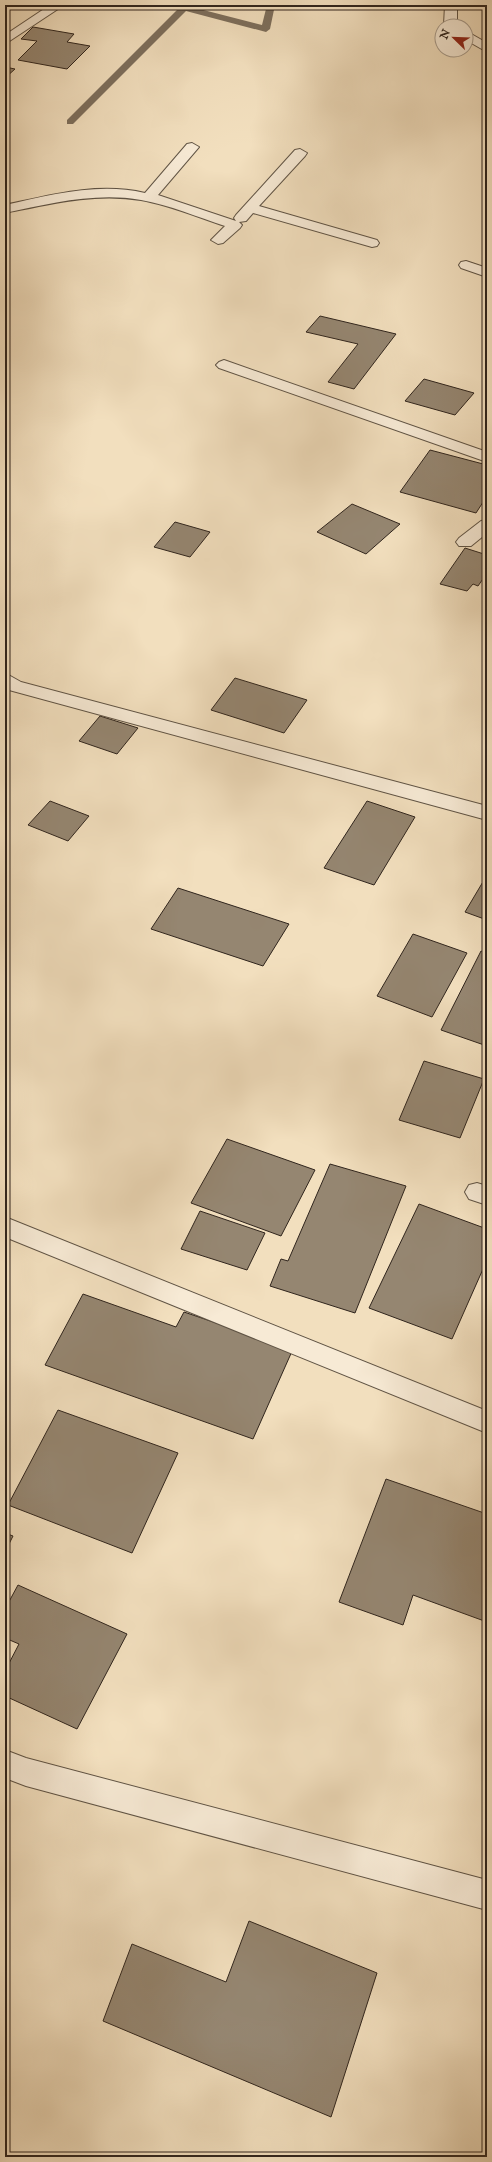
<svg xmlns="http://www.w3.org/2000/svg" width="492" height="2162" font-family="'IM FELL English',serif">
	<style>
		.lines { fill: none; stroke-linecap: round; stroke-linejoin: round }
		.stream { fill: #7d6f5d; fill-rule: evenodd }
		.building { fill: #958671; stroke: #30251d }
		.service-casing { stroke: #605445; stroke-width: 2 }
		.minor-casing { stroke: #605445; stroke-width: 2 }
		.service { fill: #f7ead5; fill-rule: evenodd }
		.minor { fill: #f7ead5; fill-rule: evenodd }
	</style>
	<rect width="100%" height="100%" fill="#f2dfbe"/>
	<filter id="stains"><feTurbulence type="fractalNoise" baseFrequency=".005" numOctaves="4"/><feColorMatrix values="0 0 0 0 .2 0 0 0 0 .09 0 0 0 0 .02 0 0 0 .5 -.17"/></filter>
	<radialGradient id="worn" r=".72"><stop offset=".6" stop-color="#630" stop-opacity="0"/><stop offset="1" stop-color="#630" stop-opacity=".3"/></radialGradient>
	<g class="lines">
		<path class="stream" d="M184,5L262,25L267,5H275L270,29L266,32L186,11L73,124H67V120L181,6Z"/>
	</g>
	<path class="building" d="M33,27L74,34L67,42L90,46L67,69L18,60L37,41L21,39Z
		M5,67L15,69L5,78Z
		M320,316L396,334L354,389L328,382L358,344L306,332Z
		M424,379L474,393L455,415L405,401Z
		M430,450L487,465V496L476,513L400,492Z
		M352,504L400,524L366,554L317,532Z
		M175,522L210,532L190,557L154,547Z
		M465,548L487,555V573L478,586L473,584L467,591L440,584Z
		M235,678L307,700L284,733L211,710Z
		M100,716L138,728L117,754L79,741Z
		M50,801L89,816L68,841L28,825Z
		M367,801L415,817L374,885L324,868Z
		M487,875V920L465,912Z
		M178,888L289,924L263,966L151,929Z
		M413,934L467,953L432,1017L377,996Z
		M481,951L487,953V1046L441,1030Z
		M424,1061L484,1079L460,1138L399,1120Z
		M227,1139L315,1170L281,1236L191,1203Z
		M330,1164L406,1186L355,1313L270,1286L281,1259L288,1261Z
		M419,1204L487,1229V1260L452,1339L369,1308Z
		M200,1211L265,1233L247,1270L181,1249Z
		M83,1294L176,1327L184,1312L293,1349L253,1439L45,1365Z
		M58,1410L178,1453L132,1553L8,1505Z
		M386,1479L487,1514V1622L413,1595L403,1625L339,1602Z
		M5,1533L13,1536L5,1552Z
		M18,1585L127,1634L77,1729L5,1696V1671L19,1644L5,1638V1609Z
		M249,1921L377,1973L331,2117L103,2021L132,1944L226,1982Z"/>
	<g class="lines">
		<g class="service-casing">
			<path id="service" d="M477,1183L487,1186V1205L469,1199L465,1192L469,1185Z"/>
		</g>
		<g class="minor-casing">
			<path id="minor" d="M50,5H64L5,44V35Z
				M445,5H457V26L444,25Z
				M466,31L487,43V52L466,40Z
				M192,143L199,147L158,195L236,221L234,218L236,215L295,150L300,149L307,153L305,156L259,206L377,240L379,243L377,246L372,247L253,213L246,221L239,222L242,225L240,228L223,243L218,244L211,240L225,226C197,217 170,205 141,200C95,192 49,204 5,213V205C51,195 98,182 145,193L187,144Z
				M466,261L487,268V277L461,268L459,265L461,262Z
				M224,360L487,452V462L219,368L216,365L219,362Z
				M487,520V533L471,546H459L456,542L459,538L481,521Z
				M5,673L21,682L487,806V820L9,690L5,688Z
				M5,1217L487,1411V1433L5,1237Z
				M5,1750L26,1758L487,1880V1910L26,1786L5,1778Z"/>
		</g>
		<use href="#service" class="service"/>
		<use href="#minor" class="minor"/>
	</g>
	<rect width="492" height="2162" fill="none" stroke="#f2dfbe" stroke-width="20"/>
	<rect x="6" y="6" width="480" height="2150" fill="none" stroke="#30251d" stroke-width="2"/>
	<rect x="10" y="10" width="472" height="2142" fill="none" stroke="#30251d"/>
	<g transform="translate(454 38) rotate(293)"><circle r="19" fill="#f7ead5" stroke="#a79b8b"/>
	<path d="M0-3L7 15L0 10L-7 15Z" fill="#8f2418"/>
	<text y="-6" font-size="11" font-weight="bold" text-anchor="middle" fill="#30251d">N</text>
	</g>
	<rect width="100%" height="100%" filter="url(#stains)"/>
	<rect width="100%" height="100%" fill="url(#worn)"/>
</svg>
